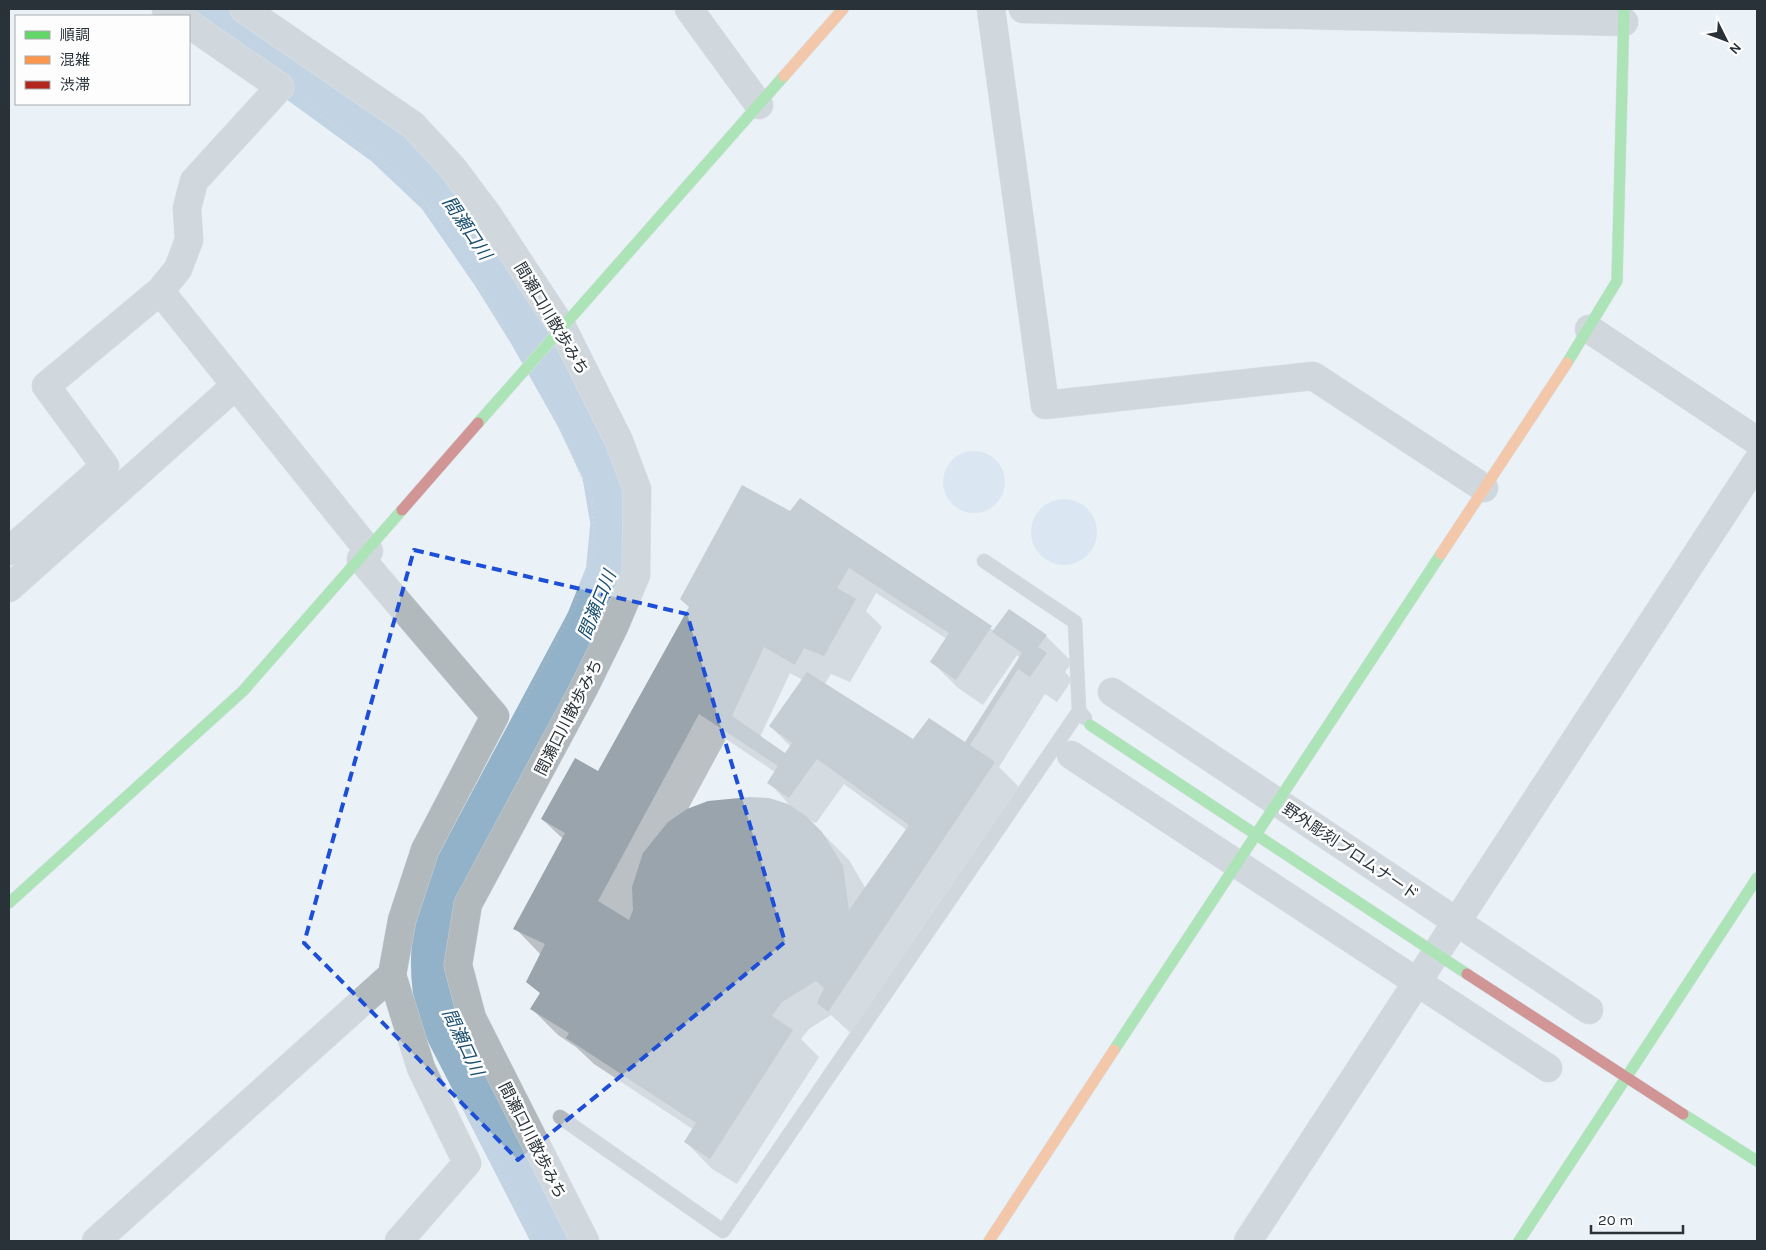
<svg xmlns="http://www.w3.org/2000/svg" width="1766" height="1250" font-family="Karla,'Noto Sans JP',sans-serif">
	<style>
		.green { fill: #c8dae8 }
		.shadow { fill: #0003; fill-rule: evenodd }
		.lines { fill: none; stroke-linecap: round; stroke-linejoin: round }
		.river { stroke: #92b2c9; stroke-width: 55 }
		.building { fill: #99a4ac; fill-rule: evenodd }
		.lane-casing { stroke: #c8cfd4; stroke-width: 15 }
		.street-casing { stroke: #c8cfd4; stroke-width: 29 }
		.fast-casing { stroke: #c8cfd4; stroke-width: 12 }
		.slow-casing { stroke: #c8cfd4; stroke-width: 12 }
		.jam-casing { stroke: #c8cfd4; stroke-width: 12 }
		.path { stroke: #afb6ba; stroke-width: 3; stroke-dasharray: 1 4; stroke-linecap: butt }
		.lane { stroke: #b2b9bd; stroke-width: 14 }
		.street { stroke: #b2b9bd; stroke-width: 28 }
		.fast { stroke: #63d668; stroke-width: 11 }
		.slow { stroke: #ff974d; stroke-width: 11 }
		.jam { stroke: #b3261e; stroke-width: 11 }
		.marked { fill: none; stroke: #1d4ed8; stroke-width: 4; stroke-dasharray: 10 6; stroke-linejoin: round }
		.labels { text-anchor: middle; stroke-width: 5; stroke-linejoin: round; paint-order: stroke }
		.street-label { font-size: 16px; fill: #293238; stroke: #fdfdfd }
		.water-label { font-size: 18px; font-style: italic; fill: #194e6e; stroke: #fdfdfd }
	</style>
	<rect width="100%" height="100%" fill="#eaf1f7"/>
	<path class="green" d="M943 482a31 31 0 1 1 62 0a31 31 0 1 1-62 0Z
		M1031 532a33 33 0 1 1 66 0a33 33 0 1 1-66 0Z"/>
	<path class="shadow" d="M742,487L995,631L1046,636L1072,662L1065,672L1072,680L1057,702L1045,694L999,767L1021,789L855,1037L831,1015L809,1029L801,1039L819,1057L737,1184L712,1169L686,1142L694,1130L594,1064L576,1047L558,1035L532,1009L541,994L528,981L541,955L515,928L563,839L542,819L599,773L690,608ZM876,593L947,639L932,662L958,688L983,705L1017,655L1020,658L965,743L913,741L824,685L831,674L850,682L882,627L866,611ZM790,673L803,680L770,726L791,747L786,755L760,737ZM726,739L775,772L769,782L793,809L687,811ZM844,784L907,830L866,889L849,860L809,820L816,823Z"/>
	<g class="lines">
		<path class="river" d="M209,9L389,140L443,191L497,269L535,330L583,415L609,470L618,523L613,574L593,624L447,897C439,934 434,971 444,1008C447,1019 453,1030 458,1040L561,1241"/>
	</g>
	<path class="building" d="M742,485L790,511L800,498L992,626L956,680L930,662L949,633L849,568L837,588L856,599L824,656L804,648L795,665L764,647L732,716L785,753L792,743L769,726L807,672L913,739L929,718L965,742L1022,653L992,632L1009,609L1047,635L1038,647L1047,653L1030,677L1018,669L970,745L995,762L828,1012L817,1003L824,988L816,981L782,1002L772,1016L793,1030L710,1159L684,1142L696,1123L566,1038L569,1033L530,1009L540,993L526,982L545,944L513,929L565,833L541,819L575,758L598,771L689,607L680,599ZM699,714L778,766L767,783L789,798L817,759L909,825L849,910L843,866L822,832L806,816L788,804L769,798L750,797L708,801L687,809L668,822L643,853L632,887L633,910L629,920L598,901Z"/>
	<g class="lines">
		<g class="lane-casing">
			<path id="lane" d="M984,561L1075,622L1079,711L1085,718
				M560,1117L723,1231L1079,711"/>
		</g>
		<g class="street-casing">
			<path id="street" d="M166,9L177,16
				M244,9L413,125L452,167L488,215L563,329L619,441L637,489L636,575L614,627L583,690L468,904L458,965L472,1018L585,1241
				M689,9L759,105
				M991,9L1045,405L1313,376L1484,488
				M1023,9L1624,22
				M160,291L369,551
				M1589,329L1757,441
				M9,551L105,466L46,386L160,291L178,269L189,240L187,208L194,181L280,87L189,24
				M361,559L495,716L425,850L402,920L392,975L421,1068L467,1163L399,1241
				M9,588L235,386
				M1112,692L1589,1010
				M1071,755L1548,1068
				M96,1241L392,975
				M1248,1241L1757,462"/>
		</g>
		<g class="fast-casing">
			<path id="fast" d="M1567,363L1617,281L1624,9
				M478,423L784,76
				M1090,725L1467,974
				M9,903L243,691L402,510
				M1114,1050L1441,554
				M1683,1114L1757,1161
				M1519,1241L1757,878"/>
		</g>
		<g class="slow-casing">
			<path id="slow" d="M784,76L843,9
				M1441,554L1567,363
				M989,1241L1114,1050"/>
		</g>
		<g class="jam-casing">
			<path id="jam" d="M402,510L478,423
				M1467,974L1683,1114"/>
		</g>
		<path class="path" d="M305,104C344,132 384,159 417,194C452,231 484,296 511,341
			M522,707L573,609L594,551L593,501L544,392
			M497,1166L534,1241"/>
		<use href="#lane" class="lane"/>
		<use href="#street" class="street"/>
		<use href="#fast" class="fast"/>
		<use href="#slow" class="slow"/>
		<use href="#jam" class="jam"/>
	</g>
	<path d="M0 0H1766V1250H0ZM414,550L687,614L785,942L518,1160L304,943Z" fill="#eaf1f7" fill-opacity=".55" fill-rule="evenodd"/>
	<path class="marked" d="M414,550L687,614L785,942L518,1160L304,943Z"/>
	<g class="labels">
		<g class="street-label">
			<text transform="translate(552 318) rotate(59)" y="6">間瀬口川散歩みち</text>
			<text transform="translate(568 717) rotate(-63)" y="6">間瀬口川散歩みち</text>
			<text transform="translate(1351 851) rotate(34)" y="6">野外彫刻プロムナード</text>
			<text transform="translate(533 1140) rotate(63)" y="6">間瀬口川散歩みち</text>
		</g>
		<g class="water-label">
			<text transform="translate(467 228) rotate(56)" y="6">間瀬口川</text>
			<text transform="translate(597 605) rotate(-68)" y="6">間瀬口川</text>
			<text transform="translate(463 1042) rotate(65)" y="6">間瀬口川</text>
		</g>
	</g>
	<rect width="1766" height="1250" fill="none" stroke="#293238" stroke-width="20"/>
	<rect x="15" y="15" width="175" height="90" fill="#fdfdfd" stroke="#a8acae"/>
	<rect x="25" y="31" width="25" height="8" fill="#63d668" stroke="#a8acae"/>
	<text x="60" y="40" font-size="15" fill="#293238">順調</text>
	<rect x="25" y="56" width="25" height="8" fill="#ff974d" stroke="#a8acae"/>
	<text x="60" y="65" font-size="15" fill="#293238">混雑</text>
	<rect x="25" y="81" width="25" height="8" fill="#b3261e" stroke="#a8acae"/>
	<text x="60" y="90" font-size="15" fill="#293238">渋滞</text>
	<g transform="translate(1726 40) rotate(132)" stroke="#fdfdfd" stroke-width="4" paint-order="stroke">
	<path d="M0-4L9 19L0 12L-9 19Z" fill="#293238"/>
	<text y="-8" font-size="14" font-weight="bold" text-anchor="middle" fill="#293238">N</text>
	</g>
	<path d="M1591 1225v8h92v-8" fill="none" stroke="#293238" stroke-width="2.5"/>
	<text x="1598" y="1225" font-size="15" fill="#293238" stroke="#fdfdfd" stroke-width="4" paint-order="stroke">20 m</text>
</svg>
